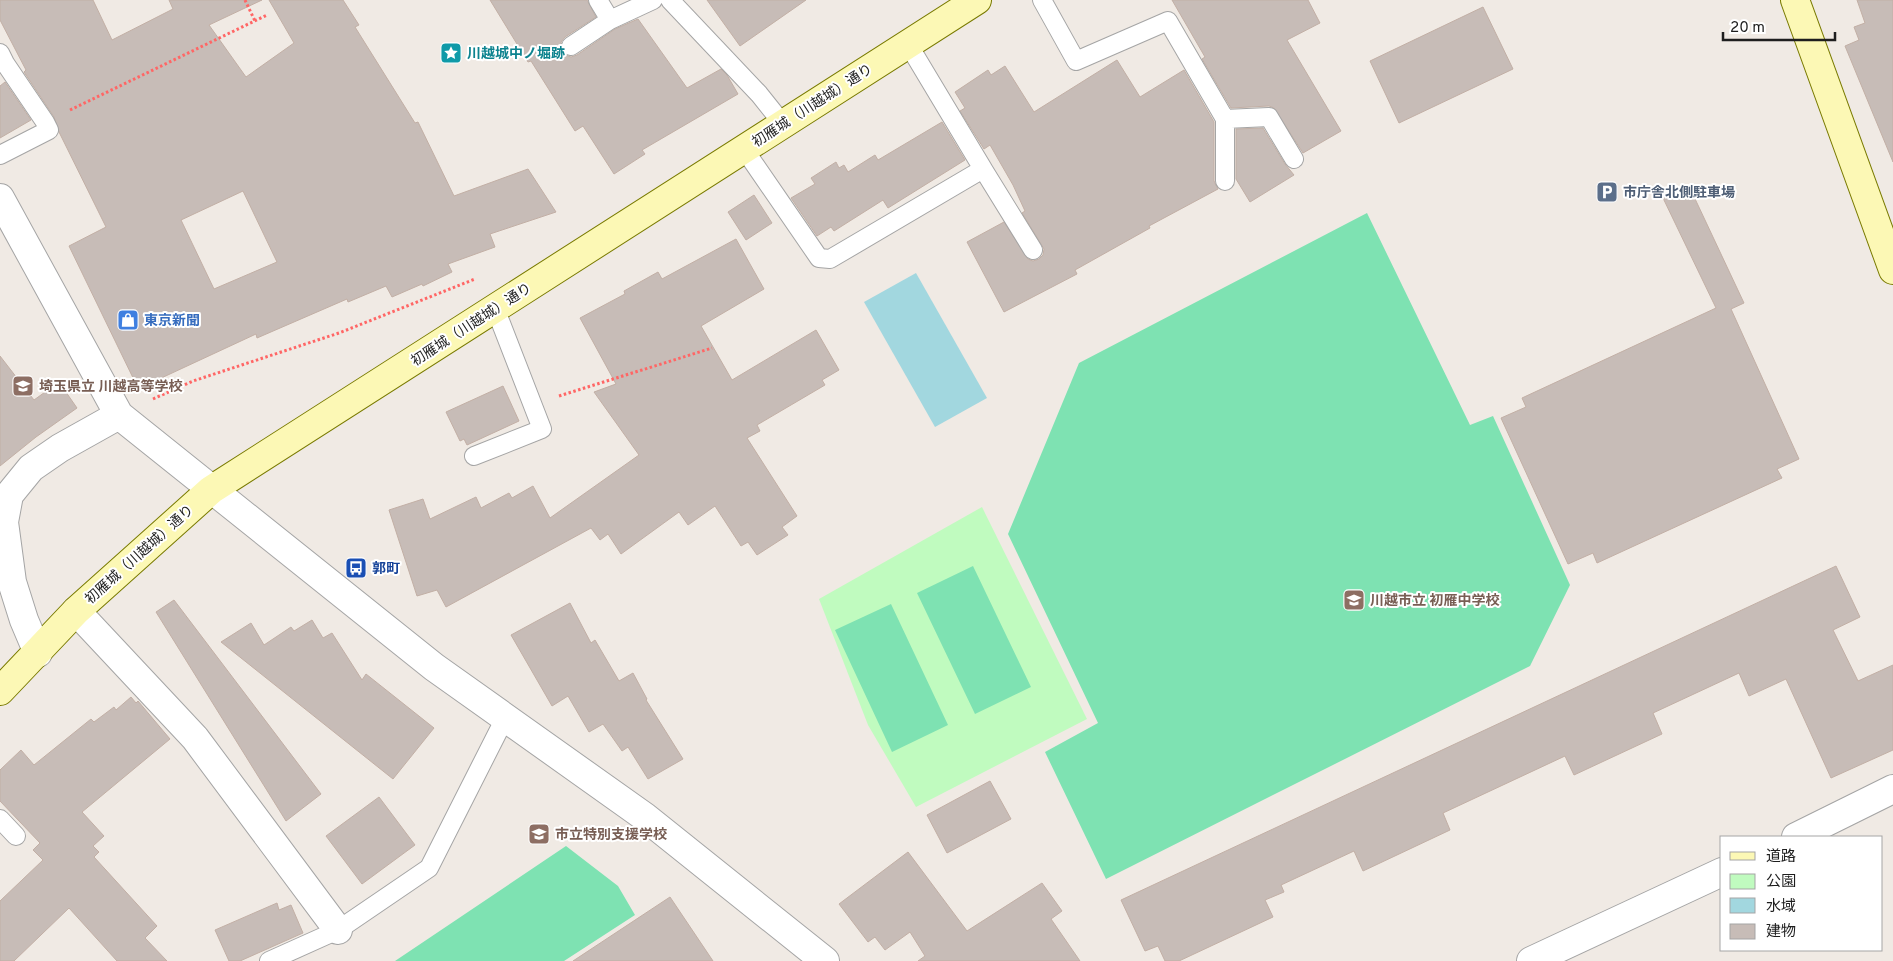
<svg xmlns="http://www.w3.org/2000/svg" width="1893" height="961" font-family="Overpass,'Noto Sans JP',sans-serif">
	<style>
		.park { fill: #c0fbbf }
		.pitch { fill: #7ee2b2 }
		.water { fill: #a2d7df }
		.building { fill: #c7bcb7; stroke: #c2afa5; fill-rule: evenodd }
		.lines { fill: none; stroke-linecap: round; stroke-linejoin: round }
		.lane-casing { stroke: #a5a5a5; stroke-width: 20 }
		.street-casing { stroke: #a5a5a5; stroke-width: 30 }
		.secondary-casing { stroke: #797a00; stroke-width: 30 }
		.path { stroke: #ff6665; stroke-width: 3; stroke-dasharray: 2.5 2.5; stroke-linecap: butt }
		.lane { stroke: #fff; stroke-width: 18 }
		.street { stroke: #fff; stroke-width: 28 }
		.secondary { stroke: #fcf8b5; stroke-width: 28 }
		.labels { text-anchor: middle; stroke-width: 4; stroke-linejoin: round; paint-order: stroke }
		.culture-label { font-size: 14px; font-weight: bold; fill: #0d838f; stroke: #fff; text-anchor: start }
		.street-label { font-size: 14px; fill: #1e1e1e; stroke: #fff }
		.service-label { font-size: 14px; font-weight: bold; fill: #4e5e75; stroke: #fff; text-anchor: start }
		.shop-label { font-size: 14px; font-weight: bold; fill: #366cbe; stroke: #fff; text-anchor: start }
		.education-label { font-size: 14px; font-weight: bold; fill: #785e54; stroke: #fff; text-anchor: start }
		.transit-label { font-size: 14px; font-weight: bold; fill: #164399; stroke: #fff; text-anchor: start }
	</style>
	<rect width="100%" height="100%" fill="#f0eae4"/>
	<path class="park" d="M982,507L1087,719L916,807L868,725L819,599Z"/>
	<path class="pitch" d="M1367,213L1470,425L1493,416L1570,585L1530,666L1106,879L1045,752L1098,723L1008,534L1079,363Z
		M973,566L1031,687L975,714L917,593Z
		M891,604L948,725L892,752L835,630Z
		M566,846L618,886L635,915L564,961H395Z"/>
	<path class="water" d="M916,273L987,398L935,427L864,302Z"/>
	<path class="building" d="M0,0H93L112,40L173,9L169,0H262L209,25L246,77L294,43L269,0H343L359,25L355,27L415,123L418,122L454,196L528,169L556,212L490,234L495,247L448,264L452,272L423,286L422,284L392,297L386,286L348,302L347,299L257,338L256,334L157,380L136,384L69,246L106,227L59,132L54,117L24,72L26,70L0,20ZM243,191L277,262L214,289L181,220Z
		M490,0H587L596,17L565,37L561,42L562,51L566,55L571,57L577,55L615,29L638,19L687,88L721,69L727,75L738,94L642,150L645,154L614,174L583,126L575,131L531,61L528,62Z
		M707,0H806L740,46Z
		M1172,0H1308L1320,23L1287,40L1341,131L1303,153L1274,108L1269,106L1231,108L1202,59L1205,57Z
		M1857,0H1893V162L1845,46L1859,40L1854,27L1865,23Z
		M1483,7L1513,69L1399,123L1370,61Z
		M1117,60L1140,97L1184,70L1214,122V181L1218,189L1149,226L1150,228L1075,270L1077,274L1004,312L967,242L1004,222L1028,259L1033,261L1039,259L1043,255L1044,249L1022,213L1025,211L1013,185L990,145L984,149L960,111L965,108L955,92L988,70L991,75L1005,66L1034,112Z
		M5,82L31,120L0,138V86Z
		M942,122L965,160L888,208L883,200L834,231L831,227L817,236L791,198L815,184L811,178L836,162L839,168L844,165L848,172L875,155L878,160Z
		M1263,128L1285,164L1294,175L1250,202L1236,179V129Z
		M1689,186L1744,303L1731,309L1799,459L1777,469L1782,478L1597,563L1593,553L1568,564L1501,418L1526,407L1522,398L1716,308L1663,198Z
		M754,195L772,223L746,240L728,212Z
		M736,239L764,289L701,326L732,380L816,330L839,370L822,380L825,385L757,425L760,431L747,438L797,516L782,527L788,535L757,555L748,542L741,546L715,506L688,525L679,512L621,554L608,534L600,540L591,528L446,607L437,590L417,596L389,510L423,499L430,519L476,497L481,508L509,493L512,498L533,486L550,518L639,455L594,392L616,384L580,318L625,294L624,291L658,272L662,279Z
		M0,356L34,400L59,382L77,408L36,437L0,466Z
		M503,386L519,421L467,445L464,439L460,441L446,412Z
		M1836,566L1860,617L1833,630L1858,681L1893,665V750L1831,778L1786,679L1749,696L1739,673L1653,713L1662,734L1574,775L1565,756L1443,813L1450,830L1363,871L1354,851L1281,885L1284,892L1265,900L1273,917L1179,961H1165L1158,946L1145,951L1121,900Z
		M174,600L321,794L286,821L156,612Z
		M570,603L591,643L595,640L619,681L633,673L647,699L646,700L683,759L648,779L628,747L622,751L603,724L589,732L568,696L552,706L511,635Z
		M312,620L323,638L332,633L362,680L366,674L434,728L393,779L221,642L251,623L264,645L291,627L294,631Z
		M131,697L136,703L138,701L170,739L82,812L104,836L93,846L99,852L94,857L157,926L145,938L167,961H117L69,908L14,961H0V901L43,860L33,850L40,843L0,801V770L21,750L34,765L91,719L94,722L114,707L116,710Z
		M990,781L1011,819L947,853L927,815Z
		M379,797L415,845L362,884L326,836Z
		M908,852L967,931L1042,883L1062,911L1051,919L1080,961H918L925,956L910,932L885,950L875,937L868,942L839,904Z
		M670,897L713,961H573Z
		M277,903L279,910L291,905L303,933L240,961H229L215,930Z"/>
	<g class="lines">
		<g class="lane-casing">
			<path id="lane" d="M598,0L610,20
				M670,0L759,94L783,124
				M1042,0L1076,61L1168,21L1225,119V181
				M571,46L610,20L653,0
				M0,53L5,63L45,122L49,130L0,155
				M1225,119L1269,117L1294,159
				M744,149L819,258L830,259L983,169L908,44
				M983,169L1033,250
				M474,456L542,429L495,308
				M0,819L16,836
				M269,961L338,930L429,868L505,718"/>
		</g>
		<g class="street-casing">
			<path id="street" d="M0,198L119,415L434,667L645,817L825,961
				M76,611L195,738L338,930
				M38,653L24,620L12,582L4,522L9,495L31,468L60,448L119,415
				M1796,837L1893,789
				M1531,961L1722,872"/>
		</g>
		<g class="secondary-casing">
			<path id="secondary" d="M1795,0L1893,270
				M0,691L76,611L211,490L977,0"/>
		</g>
		<path class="path" d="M245,0L255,21
			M70,110L267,15
			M559,396L712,348
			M153,399L193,381L339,333L475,279"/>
		<use href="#lane" class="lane"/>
		<use href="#street" class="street"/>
		<use href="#secondary" class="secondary"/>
	</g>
	<defs>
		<g id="sight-square" transform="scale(1.125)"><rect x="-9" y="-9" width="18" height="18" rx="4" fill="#0f9aa8" stroke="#fff"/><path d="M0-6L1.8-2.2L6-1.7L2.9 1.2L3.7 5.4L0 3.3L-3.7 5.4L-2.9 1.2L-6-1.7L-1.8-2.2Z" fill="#fff"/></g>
		<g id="parking-square" transform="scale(1.125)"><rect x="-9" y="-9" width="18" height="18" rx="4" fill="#5c6f8a" stroke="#fff"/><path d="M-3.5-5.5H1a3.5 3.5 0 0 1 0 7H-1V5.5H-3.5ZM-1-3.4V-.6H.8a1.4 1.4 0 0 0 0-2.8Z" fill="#fff"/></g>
		<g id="shop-square" transform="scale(1.125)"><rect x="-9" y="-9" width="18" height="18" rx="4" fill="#3f7fe0" stroke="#fff"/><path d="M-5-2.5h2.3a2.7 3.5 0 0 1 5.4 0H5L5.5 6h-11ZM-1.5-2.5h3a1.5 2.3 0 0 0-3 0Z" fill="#fff"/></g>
		<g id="school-square" transform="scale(1.125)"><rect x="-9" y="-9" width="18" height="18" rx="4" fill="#8d6e63" stroke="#fff"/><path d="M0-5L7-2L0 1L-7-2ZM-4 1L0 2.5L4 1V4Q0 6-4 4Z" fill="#fff"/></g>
		<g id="bus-square" transform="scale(1.125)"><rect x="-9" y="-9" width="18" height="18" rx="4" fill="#1a4fb4" stroke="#fff"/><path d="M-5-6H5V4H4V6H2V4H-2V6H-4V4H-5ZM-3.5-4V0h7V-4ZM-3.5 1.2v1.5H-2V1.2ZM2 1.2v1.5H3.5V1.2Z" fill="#fff"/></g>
	</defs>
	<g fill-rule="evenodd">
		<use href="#sight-square" x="451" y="53"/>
		<use href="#parking-square" x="1607" y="192"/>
		<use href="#shop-square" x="128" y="320"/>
		<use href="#school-square" x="23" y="386"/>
		<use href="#bus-square" x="356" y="568"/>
		<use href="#school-square" x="1354" y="600"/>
		<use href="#school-square" x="539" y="834"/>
	</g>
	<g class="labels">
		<g class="culture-label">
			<text x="467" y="58">川越城中ノ堀跡</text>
		</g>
		<g class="street-label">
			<text transform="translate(812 105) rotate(-33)" y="5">初雁城（川越城）通り</text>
			<text transform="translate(471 324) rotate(-33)" y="5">初雁城（川越城）通り</text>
			<text transform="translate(139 554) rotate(-42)" y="5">初雁城（川越城）通り</text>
		</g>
		<g class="service-label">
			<text x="1623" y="197">市庁舎北側駐車場</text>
		</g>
		<g class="shop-label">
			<text x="144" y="325">東京新聞</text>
		</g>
		<g class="education-label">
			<text x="39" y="391">埼玉県立 川越高等学校</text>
			<text x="1370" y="605">川越市立 初雁中学校</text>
			<text x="555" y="839">市立特別支援学校</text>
		</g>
		<g class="transit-label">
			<text x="372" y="573">郭町</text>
		</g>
	</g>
	<rect x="1720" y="836" width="162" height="115" fill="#ffffff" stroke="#a5a5a5"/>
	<rect x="1730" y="852" width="25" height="8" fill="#fcf8b5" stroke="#a5a5a5"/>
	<text x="1766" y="861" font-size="15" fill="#1e1e1e">道路</text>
	<rect x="1730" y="874" width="25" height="15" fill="#c0fbbf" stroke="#a5a5a5"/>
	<text x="1766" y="886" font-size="15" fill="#1e1e1e">公園</text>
	<rect x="1730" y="898" width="25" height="15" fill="#a2d7df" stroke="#a5a5a5"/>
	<text x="1766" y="911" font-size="15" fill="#1e1e1e">水域</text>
	<rect x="1730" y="924" width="25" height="15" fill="#c7bcb7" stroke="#a5a5a5"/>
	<text x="1766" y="936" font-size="15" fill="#1e1e1e">建物</text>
	<path d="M1723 32v8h112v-8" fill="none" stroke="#1e1e1e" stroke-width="2.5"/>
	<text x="1730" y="32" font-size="15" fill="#1e1e1e" stroke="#ffffff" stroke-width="4" paint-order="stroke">20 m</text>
</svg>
